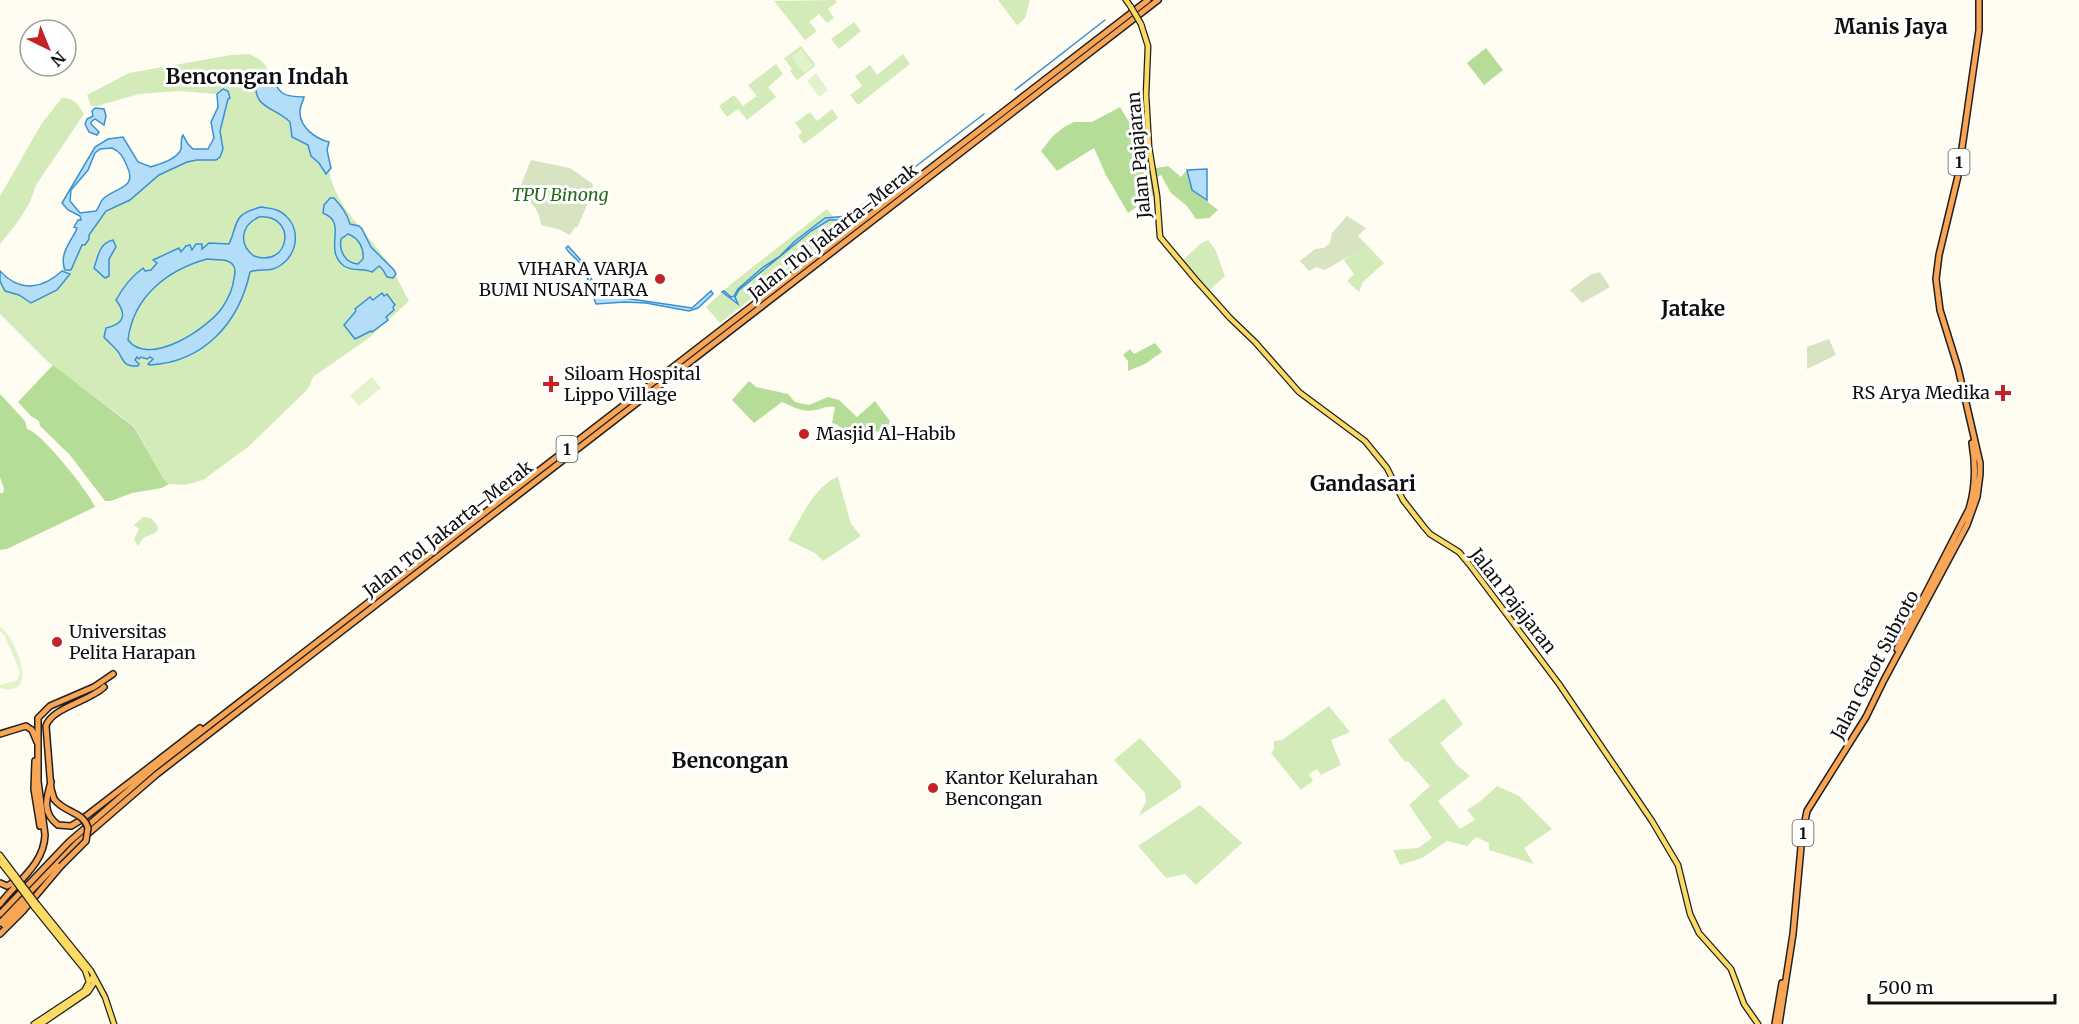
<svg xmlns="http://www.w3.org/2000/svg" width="2079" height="1024" font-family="Merriweather,serif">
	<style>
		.green { fill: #d2ebb9 }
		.forest { fill: #b5dd98 }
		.cemetery { fill: #d7e3c1 }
		.pitch { fill: #e4f2cb }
		.water { fill: #b4ddf8; stroke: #3990d2; stroke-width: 1.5; fill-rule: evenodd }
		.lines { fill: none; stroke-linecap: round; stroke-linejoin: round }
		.stream { stroke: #3990d2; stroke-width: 1.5 }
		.major-casing { stroke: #202020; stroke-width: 7 }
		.highway-casing { stroke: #202020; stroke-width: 8 }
		.major { stroke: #fcdb64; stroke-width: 4.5 }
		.highway { stroke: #f8a556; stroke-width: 5 }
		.major-bridge-casing { stroke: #202020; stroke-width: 7; stroke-linecap: butt }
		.highway-bridge-casing { stroke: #202020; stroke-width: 8; stroke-linecap: butt }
		.major-bridge { stroke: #fcdb64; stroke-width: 4.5 }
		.highway-bridge { stroke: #f8a556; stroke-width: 5 }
		.poi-dot { fill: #c52225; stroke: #fff; stroke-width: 2 }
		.labels { text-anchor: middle; stroke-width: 6; stroke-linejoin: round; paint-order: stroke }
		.shield { fill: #fff; stroke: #575757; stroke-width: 1.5 }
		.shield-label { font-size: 16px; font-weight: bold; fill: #0f0f0f }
		.street-label { font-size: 18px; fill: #0f0f0f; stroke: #fff }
		.park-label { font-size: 18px; font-style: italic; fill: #2a6a1c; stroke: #fff }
		.poi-label { font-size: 18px; fill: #0f0f0f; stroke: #fff; text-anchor: start }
		.quarter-label { font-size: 21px; font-weight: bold; fill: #0f0f0f; stroke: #fff }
	</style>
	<rect width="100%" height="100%" fill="#fffdf1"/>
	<path class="green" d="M835,0L837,2L828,9L834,18L827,23L819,14L809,22L817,31L805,40L774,1Z
		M998,0H1030L1025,18L1018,25L1016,24Z
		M854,22L861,31L839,49L831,39Z
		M801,46L815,64L814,67L797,80L790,71L792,69L784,58Z
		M249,54C270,63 266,70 276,87C280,95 291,101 298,106L300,123L317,138L328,142C323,198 357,219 386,260C396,272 401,288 409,301L369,338L313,377L310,385L306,391L248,447L203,480L185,485L169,484L163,478L134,426L47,361L0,314V271C16,288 54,294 63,267L65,270H71L78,249L89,239V235L106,211L130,200L159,175L187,162L201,160L223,149L220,131L228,99L220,92L217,94L179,91L139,94L97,106H91L87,95L129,73L231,55Z
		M903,54L910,64L858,105L850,95L862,86L855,76L870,65L877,75Z
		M776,64L783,74L768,87L776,97L747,120L738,109L727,117L719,106L734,95L743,106L757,96L748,85Z
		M62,98C74,98 78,104 84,114L36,185L30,202L17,223L0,244V196L42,123Z
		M832,109L838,118L804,144L798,136L802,132L795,123L810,112L817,121Z
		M827,209L836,220H851L720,323L706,307L731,284Z
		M1208,240L1215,249L1225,276L1209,291L1182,261L1200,244Z
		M1366,244L1384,263L1363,282L1359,292L1347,281L1354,274L1344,260Z
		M837,474L851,524L861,536L823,561L815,553L788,540C801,518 813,488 837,477Z
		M143,517L151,518L157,525L158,530L155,533L143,538L138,546L134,539L139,529L134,525Z
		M1444,698L1463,724L1440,743L1456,764L1470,776L1438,801L1460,829L1475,820L1467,810L1482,800L1497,786L1519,796L1552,829L1524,848L1534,864L1489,850V843L1476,837L1467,846L1447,841L1422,858L1400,865L1393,850L1418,848L1432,838L1409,805L1430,786L1408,761L1405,762L1388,740Z
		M1329,706L1350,732L1331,740L1341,765L1321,775L1317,769L1309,774L1313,781L1301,790L1271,753L1274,750V741L1282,740Z
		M1140,738L1181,782V788L1139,816L1146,801L1145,793L1114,760Z
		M1200,805L1242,843L1196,885L1185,874L1166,878L1138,846Z"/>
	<path class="forest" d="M1486,48L1503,70L1484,85L1467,63Z
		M1120,107L1147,151L1151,169L1168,166L1181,177L1187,170L1192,190L1218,210L1209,218L1196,219L1187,206L1171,193L1161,175L1152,179L1154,195L1128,213L1106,175L1094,148L1057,171L1041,151L1053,136L1064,127L1074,122H1092Z
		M1155,343L1162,352L1145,364L1128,371V361L1123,355L1130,349L1134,354Z
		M53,365L134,427L163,478L169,484L162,488L132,493L111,501H105L70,455L40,426L39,421L31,416L18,402Z
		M749,381L756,387L788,394L795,402L809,405L828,397L839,400L857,417L875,401L890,421L886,431L871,432L853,446L838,425L832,423L835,407C827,406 824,408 816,410C803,413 794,407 782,402L754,423L732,400Z
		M0,394L25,421L27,429C41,432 89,492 95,507L7,549L0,550V493H3L4,489L0,477Z"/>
	<path class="cemetery" d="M531,160L570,168L593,184L592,194L577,228L575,227L570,235L558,229L541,225C539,208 530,202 519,190Z
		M1347,216L1366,228L1358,236L1366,244L1361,249L1325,270L1316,267L1309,271L1300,261L1315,249L1324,248L1330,243L1332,233Z
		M1600,272L1610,287L1582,303L1570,290L1590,275Z
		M1829,339L1836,355L1807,369V347Z"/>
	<path class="pitch" d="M801,49L813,66L804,73L791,57Z
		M816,73L828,90L819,97L807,81Z
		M372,377L381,388L359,406L350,395Z
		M0,627C16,637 41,699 0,688V685L18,680L20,671L4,635L0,631Z"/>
	<path class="water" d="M270,71C279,93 280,97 304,97C303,102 300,105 300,111C299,127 316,139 329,142L327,150L331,168L326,174L319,163L311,156L308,145L292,137L290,122C272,105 252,110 256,77L263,72Z
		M223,89L228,91L230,98L228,99L220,131L223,149L220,157L216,160H197L187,162L159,175L130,200L106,211L89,235V239L85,245H82L71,270H65C59,256 69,243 76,231L77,228L74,227L78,220H81L80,216L68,210L62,203L95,147L108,139L123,137L138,162L151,167C159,164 178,159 181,149C182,143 180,140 183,135L188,144L193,149H208L214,138L211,122L218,107L217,94ZM112,148C121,152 123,157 127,166C138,189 115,187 103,199C100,202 99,208 96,211L80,213L70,201L71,190L88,170L95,153L100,149Z
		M95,108L104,109L106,116L104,125L95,119L91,122V124L99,132L97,135L89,132L85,124L87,119L93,116L92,111Z
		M1207,169V200L1192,190L1187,170Z
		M910,170H912L849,220H829L811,231L739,290L735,297L738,304L722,292L724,291L731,297L734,296L738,289L762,268L780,256L795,241L825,218L848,216Z
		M330,198H334C341,206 347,213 350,224L359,226L362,229L371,247L394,270L396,274L393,278L387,277L383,270L379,266L372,272C364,268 353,272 344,266C322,249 349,223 323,213L324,205ZM348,234C359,238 364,248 363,259L358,264C345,263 339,251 341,239Z
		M261,207C267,208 274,208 279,211C301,223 300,252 281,265C271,273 260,268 250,272C239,323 204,362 150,365L148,364L153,359L150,357L147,359L141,357L139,359L137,357L135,360L139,364L138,366C125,367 124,362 119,353C115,347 108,342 104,337L106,328C123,324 128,316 116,300C123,287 131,277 143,268L145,271L151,270L157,263L153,260L179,248L181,252L186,246L190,245L192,250L196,244H202V249L209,243L229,244C239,223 231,215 261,207ZM259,217C298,214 290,269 254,256C238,244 241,225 259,217ZM207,259C214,260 228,258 233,265C236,268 235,274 234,278C233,289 228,299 222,308C208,328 149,368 128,340C133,297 167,270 207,259Z
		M113,240L116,247L109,259V276L105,278L94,268C98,257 99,243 113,240Z
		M568,246L587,267L597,294L692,308L711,291L713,294L698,308L689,311L646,303L625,302L596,304C591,291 588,273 579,262C575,257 569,254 566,248Z
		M0,271C20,293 42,289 62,271L70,274L57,290L31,303L19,295L5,291L0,281Z
		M382,293L384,296L387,294L395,305L393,307L394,310L386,317L388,320L372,332L371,331L355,339L344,325L356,311L355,309L370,297L373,300Z"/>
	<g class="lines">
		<path class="stream" d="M1015,90L1105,20
			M911,170L984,114"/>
		<g class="major-casing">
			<path id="major" d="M1126,0L1131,7
				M1141,24L1148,46L1146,95L1149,147L1157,196L1160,237L1196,280L1230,318L1255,342L1299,392L1365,441L1387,468L1403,500L1424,527L1430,534L1459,552L1469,564L1559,684L1652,821L1678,865L1690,914L1699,933L1731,969L1744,1004L1758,1024
				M0,855L15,875
				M0,862L12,877
				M37,904L91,971L105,997L114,1024
				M34,907L85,970L89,982L84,991L34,1024
				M41,1024L88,992L94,983L92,978"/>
		</g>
		<g class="highway-casing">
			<path id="highway" d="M1897,649L1969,509C1976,486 1976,466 1972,443
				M0,734L26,726L32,730L37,742
				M35,761L34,789L40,826
				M51,782C46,799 42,813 58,825L71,826L81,820L200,728
				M54,799L51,789L46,726C51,708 90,701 104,687
				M0,883L7,886L14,882
				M0,904C16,882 44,865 45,835L38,781V718L50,706L94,687L113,674
				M0,914L69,842L153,769L1148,0
				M0,923L76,844L157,774L1158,0
				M4,925L28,898
				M0,934L23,911L61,866
				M1775,1024L1782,983
				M1779,1024L1793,934L1802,836L1807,811L1866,717L1884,680L1967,525L1977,497L1980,474V463L1958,368L1940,310L1936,279L1939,255L1958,176L1979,30V0"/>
		</g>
		<use href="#major" class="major"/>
		<use href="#highway" class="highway"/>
		<g class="major-bridge-casing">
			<path id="major-bridge" d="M1131,7L1141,24
				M15,875L37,904
				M12,877L34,907"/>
		</g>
		<g class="highway-bridge-casing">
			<path id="highway-bridge" d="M54,799C64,813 83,811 88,828L86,841L61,866"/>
		</g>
		<use href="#major-bridge" class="major-bridge"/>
		<use href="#highway-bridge" class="highway-bridge"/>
	</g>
	<g class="poi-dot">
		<circle cx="660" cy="279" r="6"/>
		<path d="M548 375h6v6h6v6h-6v6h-6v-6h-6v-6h6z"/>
		<path d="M2000 384h6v6h6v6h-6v6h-6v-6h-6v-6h6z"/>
		<circle cx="804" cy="434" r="6"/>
		<circle cx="57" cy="642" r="6"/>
		<circle cx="933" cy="788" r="6"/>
	</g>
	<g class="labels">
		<g class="shield">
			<rect x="1948.5" y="149" width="21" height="26" rx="4.5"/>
			<rect x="556.5" y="436" width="21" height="26" rx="4.5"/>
			<rect x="1792.5" y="820" width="21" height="26" rx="4.5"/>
		</g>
		<g class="shield-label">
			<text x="1959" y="168">1</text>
			<text x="567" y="455">1</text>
			<text x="1803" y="839">1</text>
		</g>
		<g class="street-label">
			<text transform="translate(1139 155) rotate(-95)" y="6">Jalan Pajajaran</text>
			<text transform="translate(833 232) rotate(-38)" y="6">Jalan Tol Jakarta–Merak</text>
			<text transform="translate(448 529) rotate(-38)" y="6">Jalan Tol Jakarta–Merak</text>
			<text transform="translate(1513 601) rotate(52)" y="6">Jalan Pajajaran</text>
			<text transform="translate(1875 665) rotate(-62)" y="6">Jalan Gatot Subroto</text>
		</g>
		<g class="park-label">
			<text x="560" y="201">TPU Binong</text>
		</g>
		<g class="poi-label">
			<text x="648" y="275" text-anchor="end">VIHARA VARJA<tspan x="648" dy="21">BUMI NUSANTARA</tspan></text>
			<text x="564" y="380">Siloam Hospital<tspan x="564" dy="21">Lippo Village</tspan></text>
			<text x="1990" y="399" text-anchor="end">RS Arya Medika</text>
			<text x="816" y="440">Masjid Al-Habib</text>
			<text x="69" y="638">Universitas<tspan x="69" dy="21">Pelita Harapan</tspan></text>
			<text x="945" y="784">Kantor Kelurahan<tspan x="945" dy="21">Bencongan</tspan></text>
		</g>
		<g class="quarter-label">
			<text x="1891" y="34">Manis Jaya</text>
			<text x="257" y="84">Bencongan Indah</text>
			<text x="1693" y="316">Jatake</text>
			<text x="1363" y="491">Gandasari</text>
			<text x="730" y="768">Bencongan</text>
		</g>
	</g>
	<g transform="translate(48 48) rotate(137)"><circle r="28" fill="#ffffff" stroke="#9f9f9f" stroke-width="1.5"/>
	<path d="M0-4.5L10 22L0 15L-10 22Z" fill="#c52225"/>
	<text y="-9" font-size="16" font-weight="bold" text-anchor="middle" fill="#0f0f0f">N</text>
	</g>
	<path d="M1869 994v9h186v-9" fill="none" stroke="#0f0f0f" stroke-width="3"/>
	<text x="1878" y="994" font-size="18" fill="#0f0f0f" stroke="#ffffff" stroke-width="4.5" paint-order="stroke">500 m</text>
</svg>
